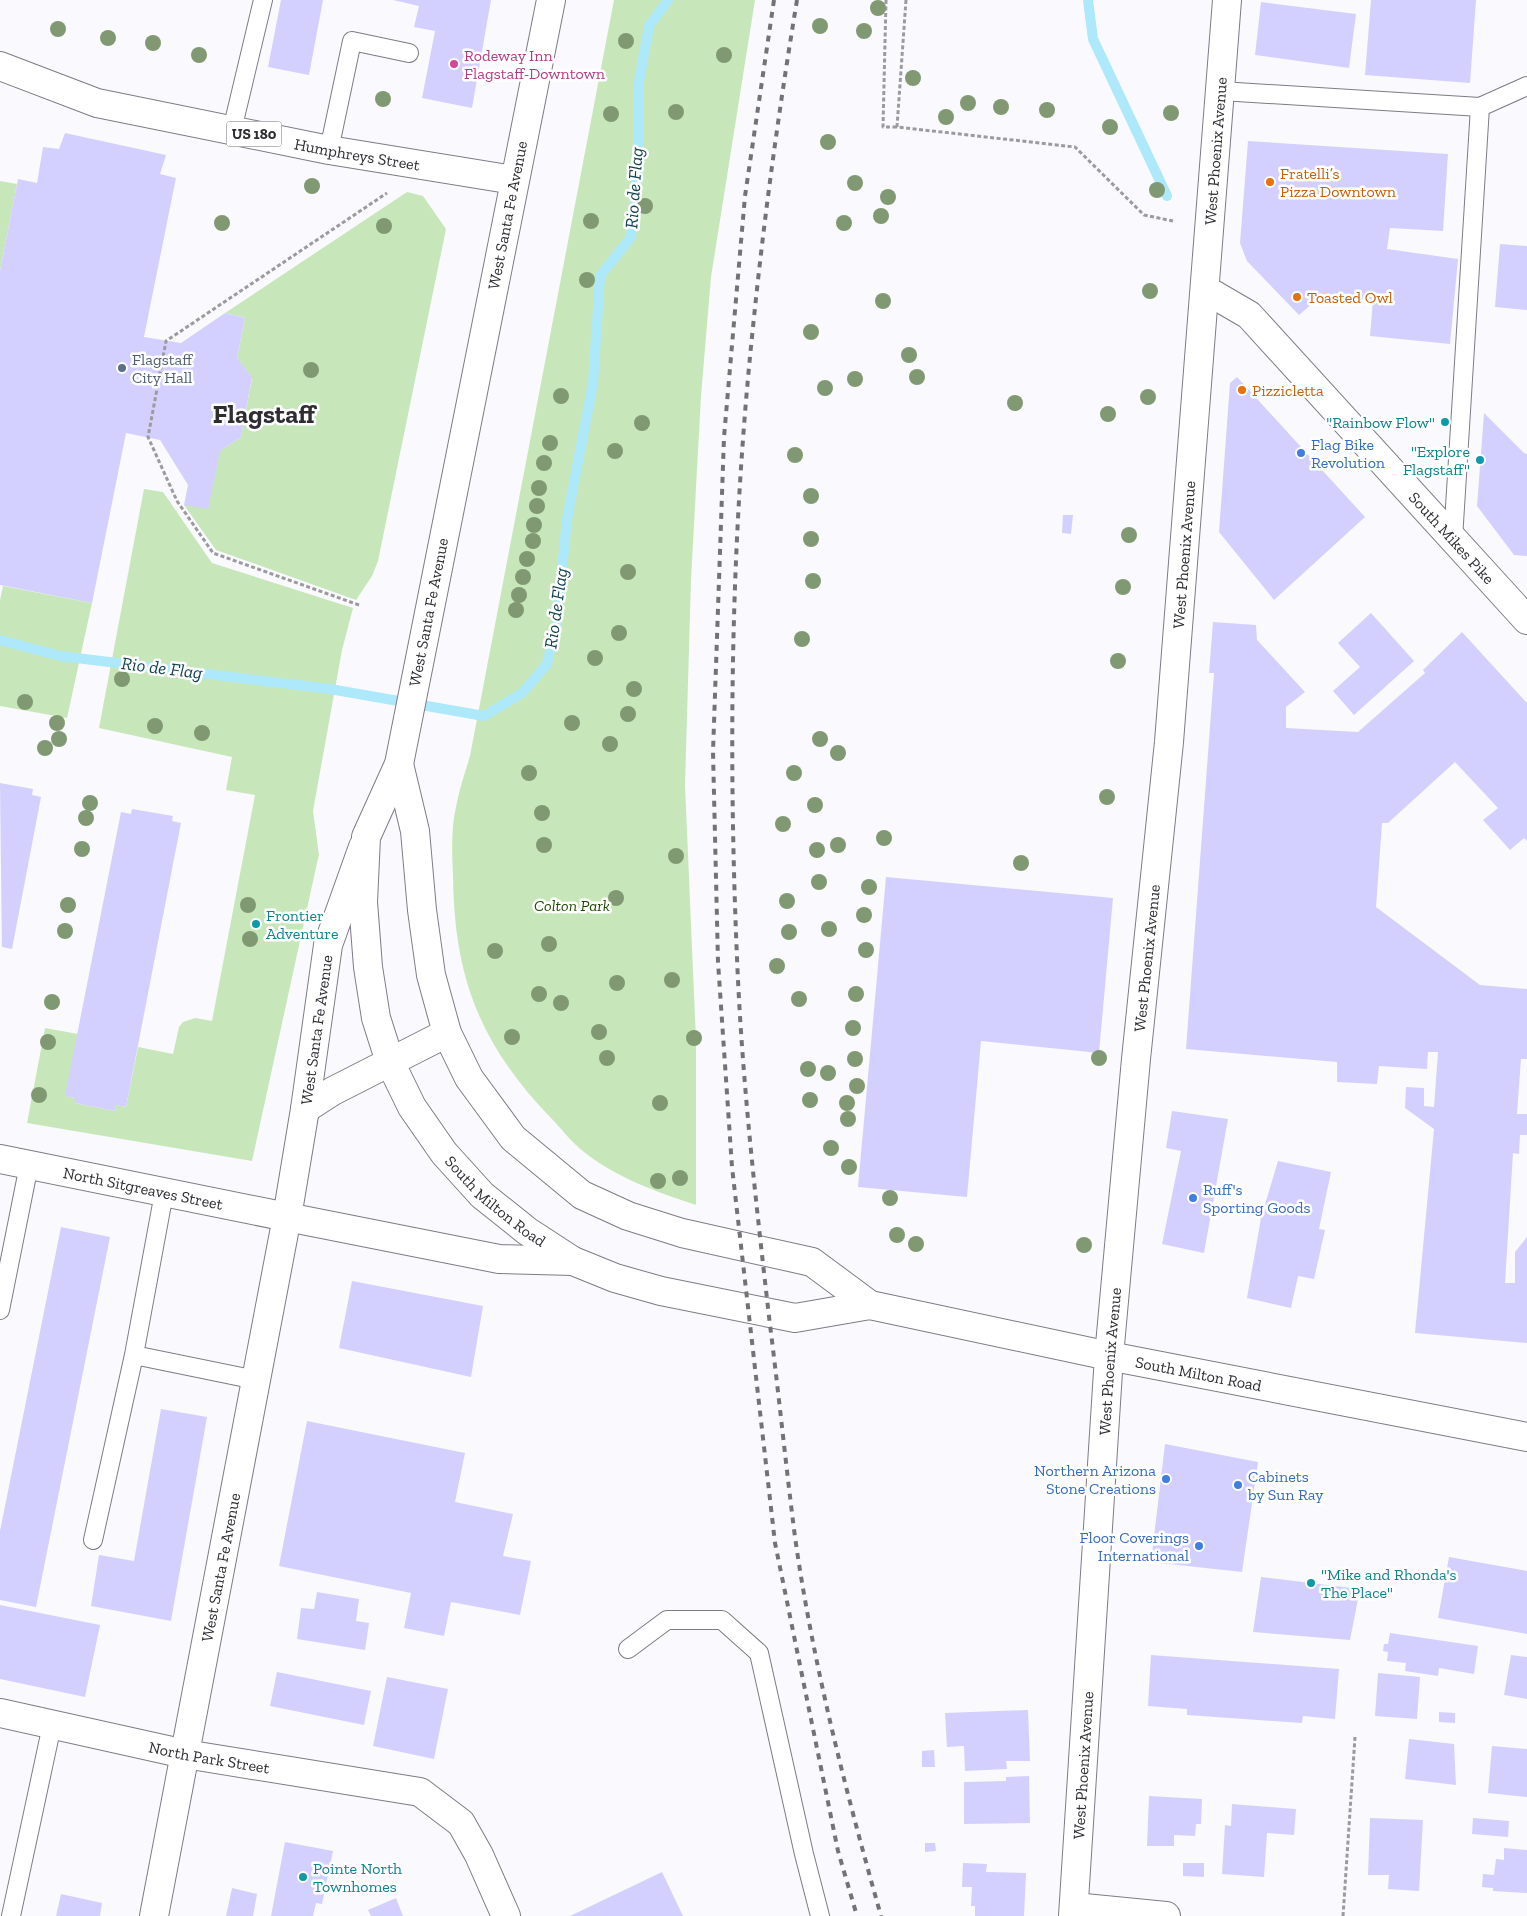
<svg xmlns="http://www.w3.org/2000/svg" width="1527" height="1916" font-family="'Zilla Slab',serif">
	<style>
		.green { fill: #c7e7ba }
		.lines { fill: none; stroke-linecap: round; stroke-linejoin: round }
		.stream { stroke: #ade8fb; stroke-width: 10 }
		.building { fill: #d3d0ff }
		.lane-casing { stroke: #7d7c86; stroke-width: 20 }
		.street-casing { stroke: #7d7c86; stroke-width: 30 }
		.secondary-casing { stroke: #7d7c86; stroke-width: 30 }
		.primary-casing { stroke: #7d7c86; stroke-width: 30 }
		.path { stroke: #9b9a9f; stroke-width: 3; stroke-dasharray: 4 2.5; stroke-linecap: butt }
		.lane { stroke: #fff; stroke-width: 18 }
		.street { stroke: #fff; stroke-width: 28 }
		.secondary { stroke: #fff; stroke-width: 28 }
		.primary { stroke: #fff; stroke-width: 28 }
		.rail { stroke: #737277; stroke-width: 4; stroke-dasharray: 6 6; stroke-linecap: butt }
		.tree { fill: #809972 }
		.hotel-dot { fill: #d1479c; stroke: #fff; stroke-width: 2 }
		.food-dot { fill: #e8710a; stroke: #fff; stroke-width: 2 }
		.service-dot { fill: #5c6f8a; stroke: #fff; stroke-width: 2 }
		.culture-dot { fill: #0f9aa8; stroke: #fff; stroke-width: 2 }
		.shop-dot { fill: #3f7fe0; stroke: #fff; stroke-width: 2 }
		.labels { text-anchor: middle; stroke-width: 5; stroke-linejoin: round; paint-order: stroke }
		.shield { fill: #fff; stroke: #6d6c70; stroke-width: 1 }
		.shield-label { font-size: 15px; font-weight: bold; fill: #2e2d32 }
		.hotel-label { font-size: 16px; fill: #b23c85; stroke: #fff; text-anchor: start }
		.street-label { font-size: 16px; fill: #2e2d32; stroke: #fff }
		.food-label { font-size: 16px; fill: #c56008; stroke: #fff; text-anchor: start }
		.service-label { font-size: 16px; fill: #4e5e75; stroke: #fff; text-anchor: start }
		.culture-label { font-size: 16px; fill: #0d838f; stroke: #fff; text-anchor: start }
		.shop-label { font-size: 16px; fill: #366cbe; stroke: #fff; text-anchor: start }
		.park-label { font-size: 16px; font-style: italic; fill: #1d4a00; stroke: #fff }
		.water-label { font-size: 18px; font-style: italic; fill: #10424f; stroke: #fff }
		.town-label { font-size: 26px; font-weight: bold; fill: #2e2d32; stroke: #fff }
	</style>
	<rect width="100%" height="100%" fill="#faf9fe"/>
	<path class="green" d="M614,0H755L711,277L701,396L691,580L685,785L696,1040V1205C657,1192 617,1178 584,1152C571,1142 561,1128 550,1117C479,1043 454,976 453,875C452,853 451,828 456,807C459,790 465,773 470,756Z
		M0,181L17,184L0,271Z
		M407,192L423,196L446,229L378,561L372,576L356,600L216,550L184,505L220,451L241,437L252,378L237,358L245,318L225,313Z
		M144,489L163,492L212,563L353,608L342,650L313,811L319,855L317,863L252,1161L27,1123L45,1028L78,1034L66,1096L75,1098V1103L115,1111L116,1105L126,1107L138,1047L173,1054L179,1027L183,1022L195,1018L212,1021L255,795L226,790L232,757L99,728Z
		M3,586L92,603L67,718L0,706V600Z"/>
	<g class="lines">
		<path class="stream" d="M1088,0L1093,39L1167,196
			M0,640L60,656L330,689L484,716L522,693L547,664L557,620L567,519L593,383L600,276L631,237L638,160V87L649,26L668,0"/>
	</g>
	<path class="building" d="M281,0H323L309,75L268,67Z
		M393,0H491L472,108L422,98L435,31L414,27L419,6Z
		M1371,0H1476L1470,83L1365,75Z
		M1261,2L1356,14L1349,68L1255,55Z
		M65,133L166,155L160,174L176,178L144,337L181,343L225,313L245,318L237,358L252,377L241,437L220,451L208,509L184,505L188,485L160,440L126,433L92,603L0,585V271L18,179L37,183L43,147L59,149Z
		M1248,141L1448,154L1443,231L1390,228L1387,249L1458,259L1450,344L1370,336L1373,300L1321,296L1299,315L1247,261L1240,243Z
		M1500,244L1527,246V310L1495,307Z
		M1237,377L1365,517L1274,600L1219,532L1230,383Z
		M1484,413L1524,453L1527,454V556L1514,555L1477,506Z
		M1063,515H1073L1071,534L1062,533Z
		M1371,613L1414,661L1354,715L1333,691L1360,667L1338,643Z
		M1213,622L1256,625L1257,640L1305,692L1286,707V728L1358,732L1425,673L1423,670L1462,632L1527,703V841L1524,838L1510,850L1483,820L1498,808L1455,762L1388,823H1382L1376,907L1480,985L1527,989V1059H1521L1517,1114H1527V1135H1520L1519,1154L1513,1153L1505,1283H1515V1252L1527,1237V1343L1415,1333L1434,1129L1405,1108L1406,1087L1424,1088V1106L1434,1107L1438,1052H1428L1427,1069L1379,1066L1377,1084L1337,1082V1062L1186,1049L1214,673H1209Z
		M0,783L33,789L32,795L41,797L12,949L2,947V953Z
		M132,809L173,816L172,821L181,823L126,1107L116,1105L115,1111L75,1103V1098L65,1096L121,812L131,814Z
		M886,877L1113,898L1099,1053L981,1041L967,1197L858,1187Z
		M1172,1111L1228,1119L1204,1253L1162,1244L1181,1151L1166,1148Z
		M1278,1161L1331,1172L1319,1229L1325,1230L1314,1279L1298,1276L1291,1308L1247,1298L1261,1218Z
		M61,1227L110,1237L36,1607L0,1600V1531Z
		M352,1281L483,1306L471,1377L339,1348Z
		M161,1409L207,1417L171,1621L91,1606L99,1555L134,1561Z
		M307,1421L465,1453L455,1502L513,1514L503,1556L531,1561L520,1615L451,1602L444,1636L404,1628L411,1593L279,1566Z
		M1165,1444L1258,1462L1242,1572L1151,1562Z
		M1449,1557L1527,1571V1634L1438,1618Z
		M1261,1577L1360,1589L1350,1640L1253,1632Z
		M317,1592L359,1599L356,1621L369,1623L365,1650L297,1639L301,1608L314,1609Z
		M0,1605L100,1625L85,1697L0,1679Z
		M1390,1633L1478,1646L1474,1674L1439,1668L1438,1676L1405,1671L1406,1663L1387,1661L1388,1652L1383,1651L1384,1644H1388Z
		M1151,1655L1339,1669L1335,1719L1303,1716L1302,1723L1187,1715V1709L1148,1706Z
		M1511,1655L1527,1657V1699L1504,1695Z
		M277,1672L371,1691L364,1725L270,1706Z
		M1378,1673L1420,1677L1417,1719L1375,1716Z
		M387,1677L448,1689L434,1759L373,1746Z
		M1028,1710L1030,1761H1006L1007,1769L965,1771L964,1746L947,1747L945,1713Z
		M1439,1712L1455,1713V1723L1439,1722Z
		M1409,1739L1454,1744L1456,1785L1405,1779Z
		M1492,1746L1527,1749V1797L1488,1793Z
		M934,1750L935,1767H922V1751Z
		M1029,1776L1030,1823L964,1824V1782L1006,1781V1777Z
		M1149,1796L1202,1799L1201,1824H1196L1195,1836L1174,1835V1846H1147Z
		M1232,1804L1296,1809L1294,1835L1267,1833L1264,1877L1222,1874L1225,1825L1231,1826Z
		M1370,1818L1423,1820L1419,1891L1388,1889L1389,1875H1368Z
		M1473,1818L1509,1821L1508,1837L1472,1834Z
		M285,1842L333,1851L322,1904L316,1903L313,1916H271Z
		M925,1843H935L936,1851L925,1852Z
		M1504,1848L1527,1850V1893L1493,1891V1888L1482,1887L1483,1874L1494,1875L1496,1859L1504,1860Z
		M963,1863L987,1864L986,1872L1026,1873L1024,1916H975V1906H971L972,1887H962Z
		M1183,1863H1204V1877L1183,1876Z
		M662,1872L683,1916H570Z
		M232,1888L257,1894L253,1916H226Z
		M61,1894L102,1903L100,1916H56Z
		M396,1898L403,1916H371L368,1910Z"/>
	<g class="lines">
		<g class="lane-casing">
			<path id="lane" d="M1221,91L1480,107L1527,86
				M232,130L263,0
				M329,150L352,41L409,53
				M1453,539L1480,107
				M164,1193L134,1355L256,1380
				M0,1310L29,1165
				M93,1540L134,1355
				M628,1649L667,1620H722L759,1653L804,1854L820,1916
				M11,1916L52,1725"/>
		</g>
		<g class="street-casing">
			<g id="street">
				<path id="s1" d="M1206,290L1249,315L1527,620"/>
				<path id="s2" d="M0,1159L287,1217"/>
				<path id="s3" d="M0,1713L185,1754L420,1792L461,1823L479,1855L506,1916"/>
				<path d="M1074,1907L1166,1916"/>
				<path id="s4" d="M1073,1916L1109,1356L1136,1059L1169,742L1227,0"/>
			</g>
		</g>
		<g class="secondary-casing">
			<g id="secondary">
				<path d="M287,1217L499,1259L573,1261"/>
				<path id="s5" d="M154,1916L287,1217L305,1109L328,945L363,847"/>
			</g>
		</g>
		<g class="primary-casing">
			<g id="primary">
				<path id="s6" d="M551,0L399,764L366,837L363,902L368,967L376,1018L390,1062L412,1107L444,1153L482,1195L527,1231L573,1261L615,1278L661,1291L795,1318L870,1305L1109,1356L1527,1437"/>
				<path id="s7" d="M0,66L97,103L329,150L514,180"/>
				<path d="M399,764L415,831L422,910L431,975L447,1033L469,1078L513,1138L582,1195L628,1216L682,1233L812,1262L870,1305"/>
				<path d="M305,1109L333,1091L447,1033"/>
			</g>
		</g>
		<path class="path" d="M886,0L883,127H897
			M906,0L897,127L1075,147L1144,215L1173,221
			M359,605L213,553L177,501L148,437L166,341L387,193
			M1343,1916L1355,1737"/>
		<use href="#lane" class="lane"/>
		<use href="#street" class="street"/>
		<use href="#secondary" class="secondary"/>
		<use href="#primary" class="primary"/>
		<path class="rail" d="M774,0L745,196L724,437L713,752L718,962L732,1167L775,1543L838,1851L857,1916
			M797,0C779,109 764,218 753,327C731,536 728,748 737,958C742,1081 756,1203 770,1325C779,1396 786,1467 795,1537C813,1665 846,1792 881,1916"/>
	</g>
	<g class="tree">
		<circle cx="878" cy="8" r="8"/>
		<circle cx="820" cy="26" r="8"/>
		<circle cx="58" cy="29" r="8"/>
		<circle cx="864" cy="31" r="8"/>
		<circle cx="108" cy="38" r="8"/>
		<circle cx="626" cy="41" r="8"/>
		<circle cx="153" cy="43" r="8"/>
		<circle cx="199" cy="55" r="8"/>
		<circle cx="724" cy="55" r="8"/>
		<circle cx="913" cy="78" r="8"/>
		<circle cx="383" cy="99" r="8"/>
		<circle cx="968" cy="103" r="8"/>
		<circle cx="1001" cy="107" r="8"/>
		<circle cx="1047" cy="110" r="8"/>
		<circle cx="676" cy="112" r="8"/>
		<circle cx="1171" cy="113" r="8"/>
		<circle cx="611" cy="114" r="8"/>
		<circle cx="946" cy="117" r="8"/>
		<circle cx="1110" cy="127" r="8"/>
		<circle cx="828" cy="142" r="8"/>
		<circle cx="855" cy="183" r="8"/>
		<circle cx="312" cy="186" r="8"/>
		<circle cx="1157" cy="190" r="8"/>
		<circle cx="888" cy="197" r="8"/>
		<circle cx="645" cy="206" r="8"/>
		<circle cx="881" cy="216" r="8"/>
		<circle cx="591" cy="221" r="8"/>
		<circle cx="222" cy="223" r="8"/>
		<circle cx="844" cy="223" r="8"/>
		<circle cx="384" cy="226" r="8"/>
		<circle cx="587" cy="280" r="8"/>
		<circle cx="1150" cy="291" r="8"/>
		<circle cx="883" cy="301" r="8"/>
		<circle cx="811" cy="332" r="8"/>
		<circle cx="909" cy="355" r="8"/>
		<circle cx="311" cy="370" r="8"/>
		<circle cx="917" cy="377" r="8"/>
		<circle cx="855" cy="379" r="8"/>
		<circle cx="825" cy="388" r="8"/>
		<circle cx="561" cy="396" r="8"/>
		<circle cx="1148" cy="397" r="8"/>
		<circle cx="1015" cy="403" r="8"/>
		<circle cx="1108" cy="414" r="8"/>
		<circle cx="642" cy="423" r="8"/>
		<circle cx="550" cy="443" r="8"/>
		<circle cx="615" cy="451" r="8"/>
		<circle cx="795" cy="455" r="8"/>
		<circle cx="544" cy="463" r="8"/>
		<circle cx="539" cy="488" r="8"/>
		<circle cx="811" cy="496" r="8"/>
		<circle cx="537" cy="506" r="8"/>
		<circle cx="534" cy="525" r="8"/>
		<circle cx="1129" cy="535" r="8"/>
		<circle cx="811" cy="539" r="8"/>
		<circle cx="533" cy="541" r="8"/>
		<circle cx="527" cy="559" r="8"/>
		<circle cx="628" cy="572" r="8"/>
		<circle cx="523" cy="577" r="8"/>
		<circle cx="813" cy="581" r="8"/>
		<circle cx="1123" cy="587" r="8"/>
		<circle cx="519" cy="595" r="8"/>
		<circle cx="516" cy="610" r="8"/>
		<circle cx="619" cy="633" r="8"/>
		<circle cx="802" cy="639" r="8"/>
		<circle cx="595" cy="658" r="8"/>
		<circle cx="1118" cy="661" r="8"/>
		<circle cx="122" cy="679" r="8"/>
		<circle cx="634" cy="689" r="8"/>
		<circle cx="25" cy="702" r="8"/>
		<circle cx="628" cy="714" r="8"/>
		<circle cx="57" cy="723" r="8"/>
		<circle cx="572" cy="723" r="8"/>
		<circle cx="155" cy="726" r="8"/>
		<circle cx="202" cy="733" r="8"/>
		<circle cx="59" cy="739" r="8"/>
		<circle cx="820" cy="739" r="8"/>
		<circle cx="610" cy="744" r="8"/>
		<circle cx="45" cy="748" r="8"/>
		<circle cx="838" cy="753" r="8"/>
		<circle cx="529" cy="773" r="8"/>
		<circle cx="794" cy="773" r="8"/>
		<circle cx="1107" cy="797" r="8"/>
		<circle cx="90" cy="803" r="8"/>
		<circle cx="815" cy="805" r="8"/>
		<circle cx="542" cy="813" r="8"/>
		<circle cx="86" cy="818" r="8"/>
		<circle cx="783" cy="824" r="8"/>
		<circle cx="884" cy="838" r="8"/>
		<circle cx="544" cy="845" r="8"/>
		<circle cx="838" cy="845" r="8"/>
		<circle cx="82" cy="849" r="8"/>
		<circle cx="817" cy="850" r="8"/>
		<circle cx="676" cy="856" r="8"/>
		<circle cx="1021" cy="863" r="8"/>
		<circle cx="819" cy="882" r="8"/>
		<circle cx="869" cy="887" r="8"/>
		<circle cx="616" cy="898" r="8"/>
		<circle cx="787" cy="901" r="8"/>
		<circle cx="68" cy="905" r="8"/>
		<circle cx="248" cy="905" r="8"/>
		<circle cx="864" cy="915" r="8"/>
		<circle cx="829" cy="929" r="8"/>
		<circle cx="65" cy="931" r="8"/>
		<circle cx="789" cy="932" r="8"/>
		<circle cx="250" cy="939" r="8"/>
		<circle cx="549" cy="944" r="8"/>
		<circle cx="866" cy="950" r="8"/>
		<circle cx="495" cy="951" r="8"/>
		<circle cx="777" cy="966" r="8"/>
		<circle cx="672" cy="980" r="8"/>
		<circle cx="617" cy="983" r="8"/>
		<circle cx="539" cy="994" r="8"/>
		<circle cx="856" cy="994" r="8"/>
		<circle cx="799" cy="999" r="8"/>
		<circle cx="52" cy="1002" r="8"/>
		<circle cx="561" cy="1003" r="8"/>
		<circle cx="853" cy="1028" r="8"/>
		<circle cx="599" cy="1032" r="8"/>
		<circle cx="512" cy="1037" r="8"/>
		<circle cx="694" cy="1038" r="8"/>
		<circle cx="48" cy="1042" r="8"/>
		<circle cx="607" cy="1058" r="8"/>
		<circle cx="1099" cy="1058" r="8"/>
		<circle cx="855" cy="1059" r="8"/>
		<circle cx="808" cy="1069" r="8"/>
		<circle cx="828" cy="1073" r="8"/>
		<circle cx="857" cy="1086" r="8"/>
		<circle cx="39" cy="1095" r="8"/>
		<circle cx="810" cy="1100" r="8"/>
		<circle cx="660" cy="1103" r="8"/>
		<circle cx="847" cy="1103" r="8"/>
		<circle cx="848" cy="1119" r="8"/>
		<circle cx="831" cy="1148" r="8"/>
		<circle cx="849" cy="1167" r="8"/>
		<circle cx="680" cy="1178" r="8"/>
		<circle cx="658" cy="1181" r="8"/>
		<circle cx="890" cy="1198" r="8"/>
		<circle cx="897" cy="1235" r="8"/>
		<circle cx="916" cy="1244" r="8"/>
		<circle cx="1084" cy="1245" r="8"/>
	</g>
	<circle class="hotel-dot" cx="454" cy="64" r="5"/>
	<g class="food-dot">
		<circle cx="1270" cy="182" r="5"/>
		<circle cx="1297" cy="297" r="5"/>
		<circle cx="1242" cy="390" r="5"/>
	</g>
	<circle class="service-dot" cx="122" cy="368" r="5"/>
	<g class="culture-dot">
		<circle cx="1445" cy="422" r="5"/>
		<circle cx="1480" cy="460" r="5"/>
		<circle cx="256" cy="924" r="5"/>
		<circle cx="1311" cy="1583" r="5"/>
		<circle cx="303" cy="1877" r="5"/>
	</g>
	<g class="shop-dot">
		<circle cx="1301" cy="453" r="5"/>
		<circle cx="1193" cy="1198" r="5"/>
		<circle cx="1166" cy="1479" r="5"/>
		<circle cx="1238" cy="1485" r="5"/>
		<circle cx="1199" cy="1546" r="5"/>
	</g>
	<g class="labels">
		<rect class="shield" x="226.5" y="121.5" width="55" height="25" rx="4"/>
		<g class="shield-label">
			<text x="254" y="139">US 180</text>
		</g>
		<g class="hotel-label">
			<text x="464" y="61">Rodeway Inn<tspan x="464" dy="18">Flagstaff-Downtown</tspan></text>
		</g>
		<g class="street-label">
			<text dy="6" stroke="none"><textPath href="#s4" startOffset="1771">West Phoenix Avenue</textPath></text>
			<text dy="6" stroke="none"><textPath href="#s7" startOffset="369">Humphreys Street</textPath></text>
			<text transform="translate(507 215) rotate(-79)" y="6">West Santa Fe Avenue</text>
			<text dy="6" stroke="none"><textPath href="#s1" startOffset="351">South Mikes Pike</textPath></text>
			<text dy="6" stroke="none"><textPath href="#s4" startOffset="1366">West Phoenix Avenue</textPath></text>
			<text transform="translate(428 612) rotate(-79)" y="6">West Santa Fe Avenue</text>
			<text dy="6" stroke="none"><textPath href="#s4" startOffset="961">West Phoenix Avenue</textPath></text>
			<text dy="6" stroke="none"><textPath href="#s5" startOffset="901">West Santa Fe Avenue</textPath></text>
			<text dy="6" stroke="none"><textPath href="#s2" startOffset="146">North Sitgreaves Street</textPath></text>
			<text dy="6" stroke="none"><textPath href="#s6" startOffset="1264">South Milton Road</textPath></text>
			<text dy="6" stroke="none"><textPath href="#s4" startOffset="556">West Phoenix Avenue</textPath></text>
			<text dy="6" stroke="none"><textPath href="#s6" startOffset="2004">South Milton Road</textPath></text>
			<text dy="6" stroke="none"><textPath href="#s5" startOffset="355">West Santa Fe Avenue</textPath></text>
			<text dy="6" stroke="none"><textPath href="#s3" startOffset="214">North Park Street</textPath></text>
			<text dy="6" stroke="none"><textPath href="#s4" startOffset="151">West Phoenix Avenue</textPath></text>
		</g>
		<g class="food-label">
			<text x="1280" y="179">Fratelli’s<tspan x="1280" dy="18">Pizza Downtown</tspan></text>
			<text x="1307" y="303">Toasted Owl</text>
			<text x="1252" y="396">Pizzicletta</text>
		</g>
		<g class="service-label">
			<text x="132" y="365">Flagstaff<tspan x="132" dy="18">City Hall</tspan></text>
		</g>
		<g class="culture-label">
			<text x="1435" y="428" text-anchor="end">"Rainbow Flow"</text>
			<text x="1470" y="457" text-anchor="end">"Explore<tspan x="1470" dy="18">Flagstaff"</tspan></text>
			<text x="266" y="921">Frontier<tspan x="266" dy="18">Adventure</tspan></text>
			<text x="1321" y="1580">"Mike and Rhonda's<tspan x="1321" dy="18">The Place"</tspan></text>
			<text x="313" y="1874">Pointe North<tspan x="313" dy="18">Townhomes</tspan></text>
		</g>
		<g class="shop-label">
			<text x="1311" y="450">Flag Bike<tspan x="1311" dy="18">Revolution</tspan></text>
			<text x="1203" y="1195">Ruff's<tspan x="1203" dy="18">Sporting Goods</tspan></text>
			<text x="1156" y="1476" text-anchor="end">Northern Arizona<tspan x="1156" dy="18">Stone Creations</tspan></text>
			<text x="1248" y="1482">Cabinets<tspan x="1248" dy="18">by Sun Ray</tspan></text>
			<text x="1189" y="1543" text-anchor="end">Floor Coverings<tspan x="1189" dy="18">International</tspan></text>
		</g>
		<g class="park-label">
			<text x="572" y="911">Colton Park</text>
		</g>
		<g class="water-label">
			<text transform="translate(634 188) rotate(-86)" y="6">Rio de Flag</text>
			<text transform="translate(556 608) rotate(-82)" y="6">Rio de Flag</text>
			<text transform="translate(162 668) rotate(7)" y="6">Rio de Flag</text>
		</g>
		<g class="town-label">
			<text x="264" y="423">Flagstaff</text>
		</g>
	</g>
</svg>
